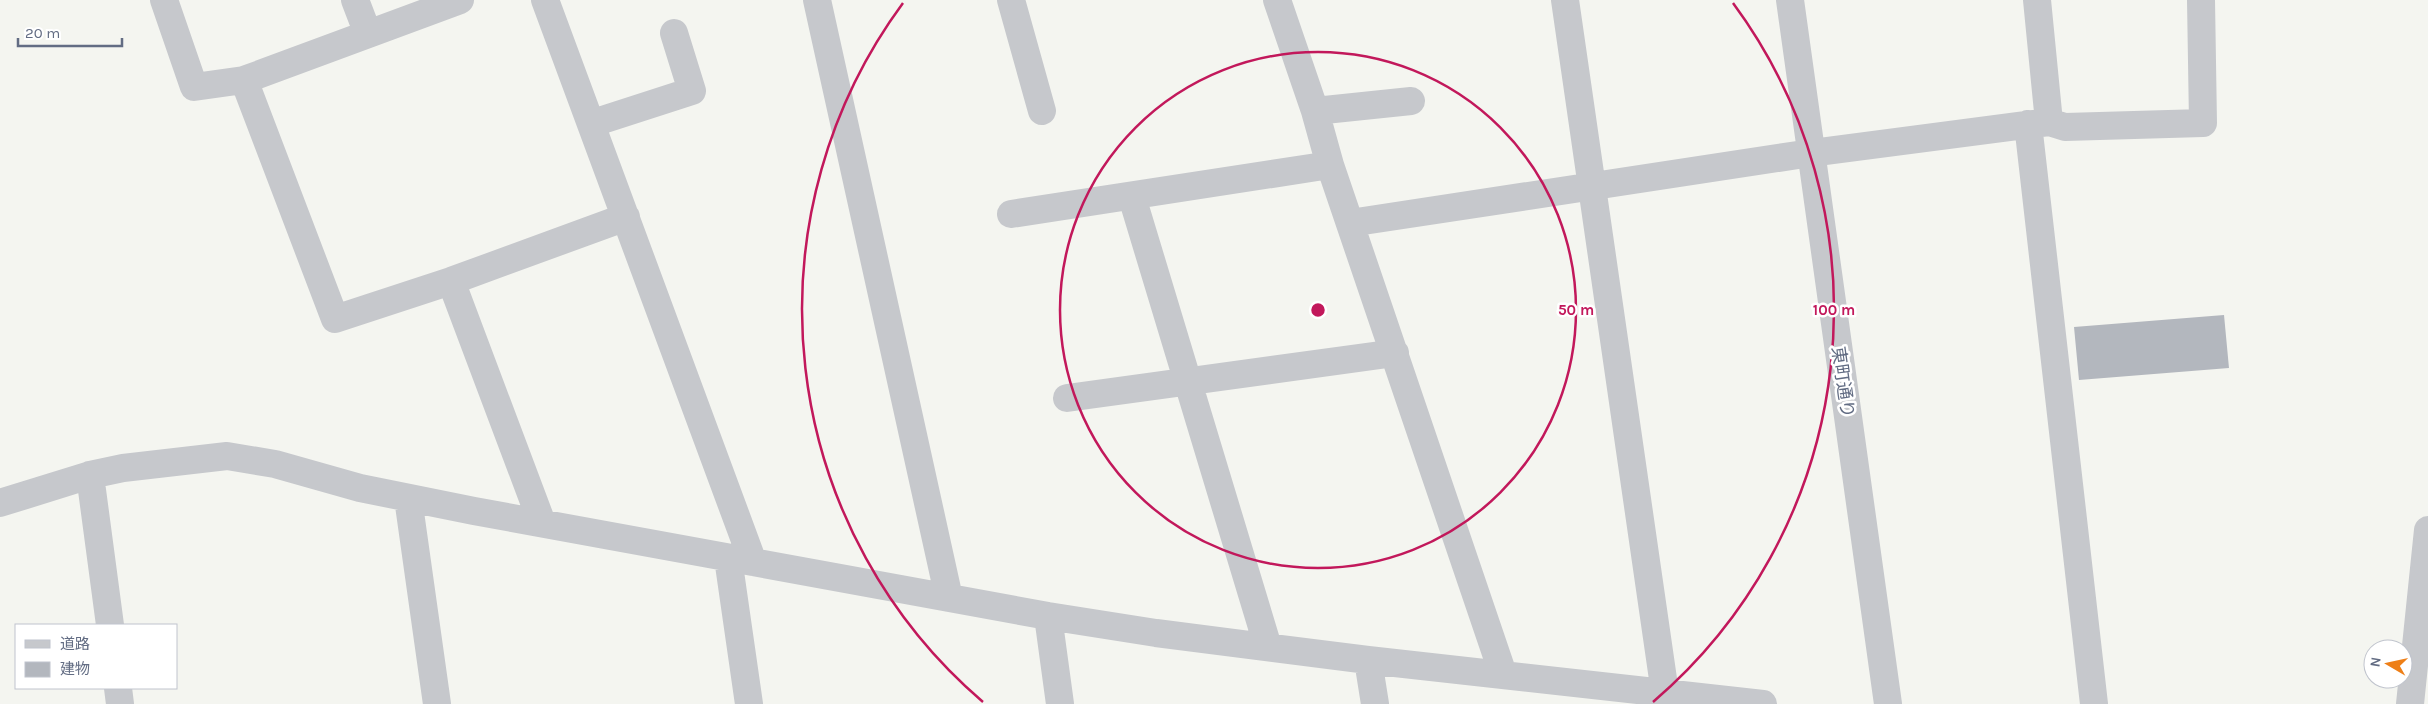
<svg xmlns="http://www.w3.org/2000/svg" width="2428" height="704" font-family="Karla,'Noto Sans JP',sans-serif">
	<style>
		.building { fill: #b3b7be }
		.lines { fill: none; stroke-linecap: round; stroke-linejoin: round }
		.minor { stroke: #c6c8cc; stroke-width: 28 }
		.ring { fill: none; stroke: #c2185b; stroke-width: 2.5 }
		.labels { text-anchor: middle; stroke-width: 5; stroke-linejoin: round; paint-order: stroke }
		.street-label { font-size: 18px; fill: #626c83; stroke: #fff }
		.centre { fill: #c2185b; stroke: #fff; stroke-width: 2.5 }
		.ring-label { font-size: 15px; text-anchor: middle; font-weight: bold; fill: #c2185b; stroke: #fff; stroke-width: 5; stroke-linejoin: round; paint-order: stroke }
	</style>
	<rect width="100%" height="100%" fill="#f4f5f0"/>
	<path class="building" d="M2224,315L2229,368L2079,380L2074,327Z"/>
	<g class="lines">
		<path class="minor" d="M164,0L194,87L244,80
			M355,0L368,34
			M460,0L244,80L335,319L451,281L626,217
			M545,0L753,562
			M817,0L949,598
			M1011,0L1042,111
			M1277,0L1315,111L1330,165L1503,674
			M1565,0L1665,693
			M1790,0L1888,704
			M2037,0L2049,122
			M1315,111L1411,101
			M593,123L692,91L674,33
			M2028,124L2094,704
			M1132,197L1268,647
			M1011,214L1330,165
			M1350,223L1811,153L2049,122L2065,127L2203,123L2201,0
			M451,281L542,523
			M1067,398L1395,353
			M90,475L110,625
			M408,498L437,704
			M0,503L90,475L123,468L227,456L275,464L360,488L474,511L1048,616L1156,633L1368,660L1763,704
			M728,558L749,704
			M1048,616L1060,704
			M1368,660L1375,704
			M118,688L120,704
			M2410,704L2428,530"/>
	</g>
	<g class="ring">
		<circle cx="1318" cy="310" r="258"/>
		<path d="M983 702A516 516 0 0 1 903 3M1733 3A516 516 0 0 1 1653 702"/>
	</g>
	<g class="labels">
		<g class="street-label">
			<text transform="translate(1843 382) rotate(82)" y="6">東町通り</text>
		</g>
	</g>
	<circle cx="1318" cy="310" r="8" class="centre"/>
	<g class="ring-label">
		<text x="1576" y="315">50 m</text>
		<text x="1834" y="315">100 m</text>
	</g>
	<rect x="15" y="624" width="162" height="65" fill="#ffffff" stroke="#c0c4cd"/>
	<rect x="25" y="640" width="25" height="8" fill="#c6c8cc" stroke="#c0c4cd"/>
	<text x="60" y="649" font-size="15" fill="#626c83">道路</text>
	<rect x="25" y="662" width="25" height="15" fill="#b3b7be" stroke="#c0c4cd"/>
	<text x="60" y="674" font-size="15" fill="#626c83">建物</text>
	<g transform="translate(2388 664) rotate(279)"><circle r="24" fill="#ffffff" stroke="#c0c4cd"/>
	<path d="M0-4L9 19L0 12L-9 19Z" fill="#ee7f17"/>
	<text y="-8" font-size="14" font-weight="bold" text-anchor="middle" fill="#626c83">N</text>
	</g>
	<path d="M18 38v8h104v-8" fill="none" stroke="#626c83" stroke-width="2.5"/>
	<text x="25" y="38" font-size="15" fill="#626c83" stroke="#ffffff" stroke-width="4" paint-order="stroke">20 m</text>
</svg>
